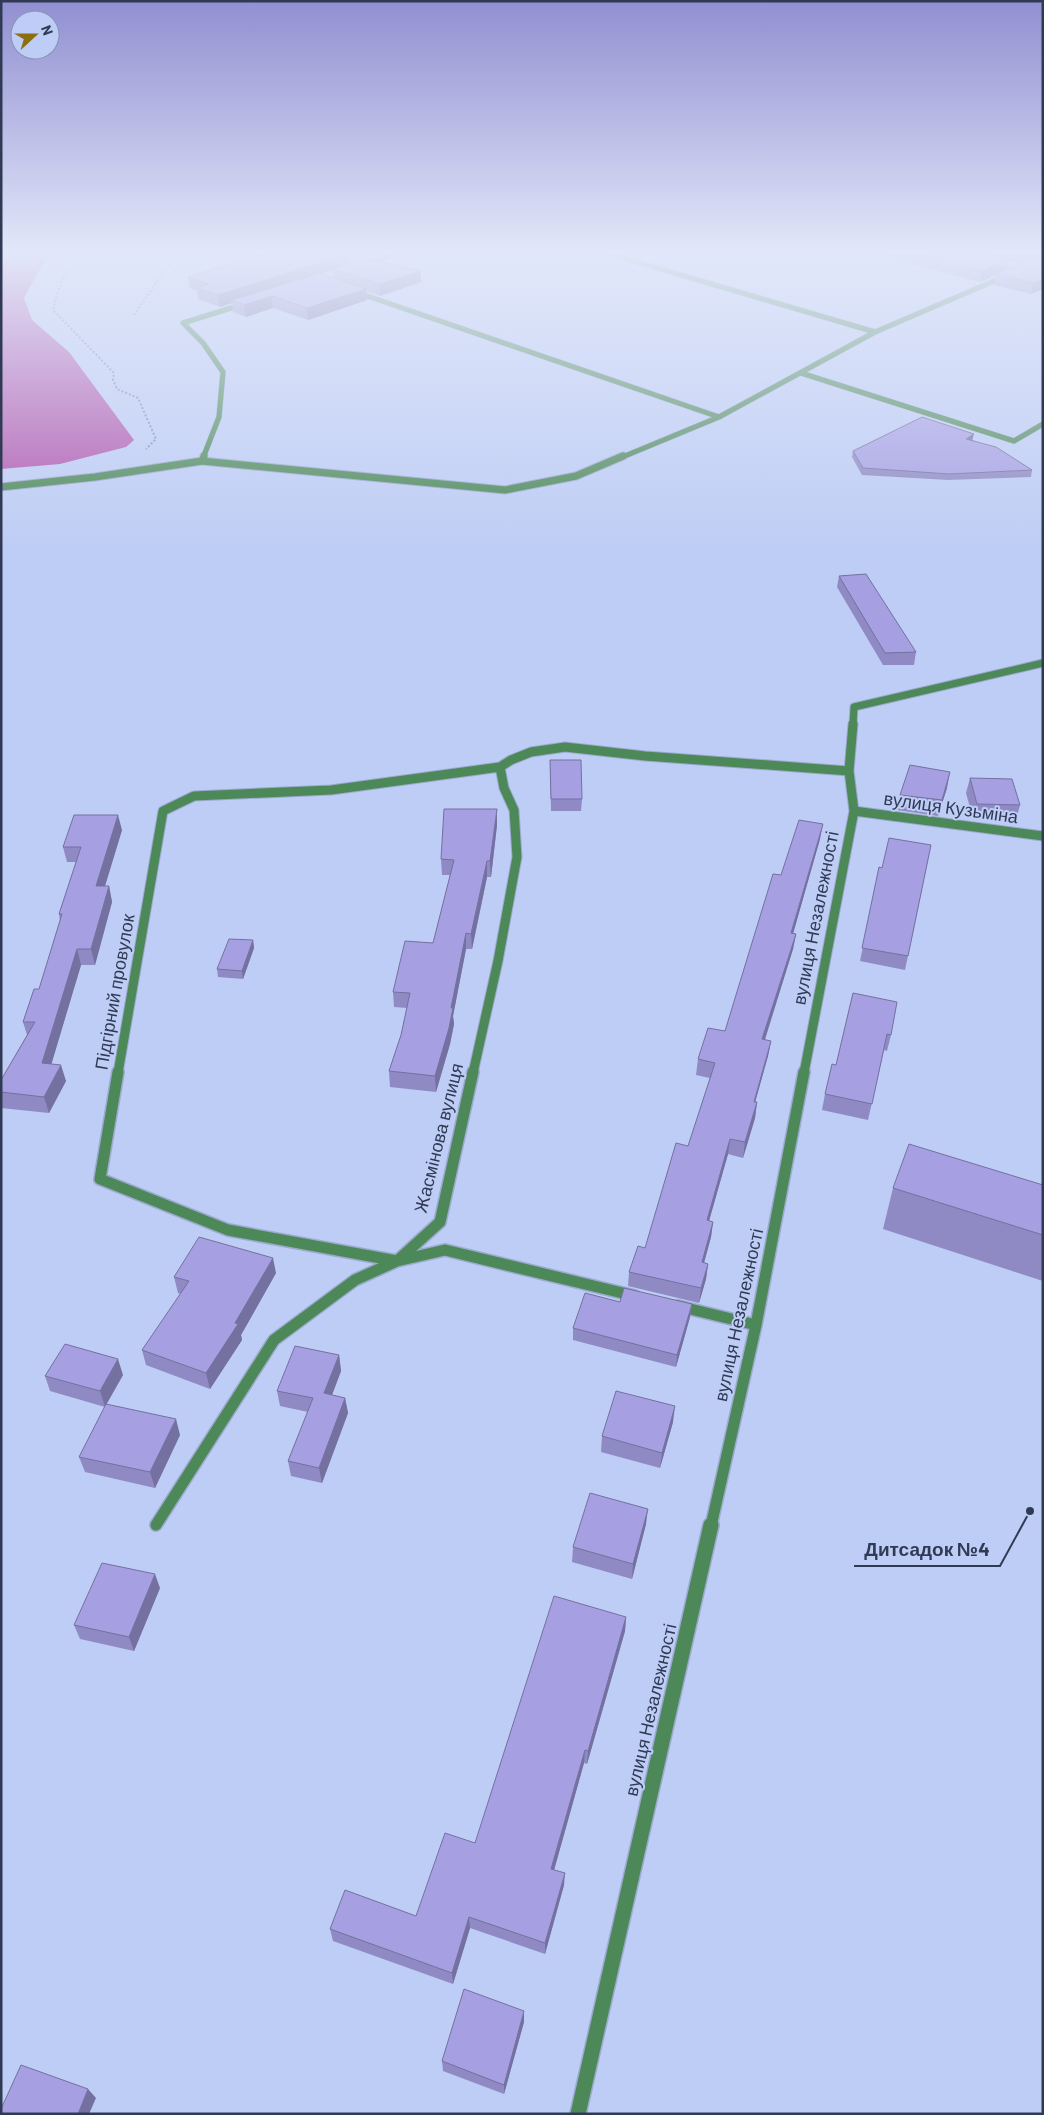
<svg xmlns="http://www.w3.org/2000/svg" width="1044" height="2115" font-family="Barlow,sans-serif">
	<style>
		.water { fill: #b058ae }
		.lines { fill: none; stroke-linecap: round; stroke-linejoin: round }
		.street-far4-casing { stroke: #9caacf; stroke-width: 6 }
		.street-far3-casing { stroke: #9caacf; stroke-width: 9 }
		.street-far2-casing { stroke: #9caacf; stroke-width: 11 }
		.street-far1-casing { stroke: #9caacf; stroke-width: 14 }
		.street-casing { stroke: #9caacf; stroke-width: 18 }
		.path { stroke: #8491b3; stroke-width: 2; stroke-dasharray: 2 2; stroke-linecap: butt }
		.street-far4 { stroke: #4d8958; stroke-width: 5 }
		.street-far3 { stroke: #4d8958; stroke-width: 7 }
		.street-far2 { stroke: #4d8958; stroke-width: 9 }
		.street-far1 { stroke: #4d8958; stroke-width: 11 }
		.street { stroke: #4d8958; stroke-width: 15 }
		.wall { fill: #8f8ac3; fill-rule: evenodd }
		.shaded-wall { fill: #74709f }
		.building { fill: #a6a0e3; stroke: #74709f }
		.labels { text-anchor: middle; stroke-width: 4; stroke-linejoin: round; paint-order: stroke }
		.street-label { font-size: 18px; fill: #303a55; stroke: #becdf5 }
		.leader { fill: none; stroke: #303a55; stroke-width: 2 }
		.callout-dot { fill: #303a55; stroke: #becdf5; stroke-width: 2 }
		.callout-label { font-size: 19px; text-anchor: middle; font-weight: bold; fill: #303a55; stroke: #becdf5; stroke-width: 4; stroke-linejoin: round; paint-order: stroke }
	</style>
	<rect width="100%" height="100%" fill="#becdf5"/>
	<path class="water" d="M1,252H59L42,265L24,298L32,320L69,352L134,440L126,447L60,464L1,469Z"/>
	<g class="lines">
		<g class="street-far4-casing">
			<path id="street-far4" d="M603,252L875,332
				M363,265L399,252
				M353,291L719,417
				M801,373L1014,441L1043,424
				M203,458L219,417L223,372L203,343L183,323L244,304
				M620,458L719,417L875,332L1008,275"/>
		</g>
		<g class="street-far3-casing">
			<path id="street-far3" d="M202,461L505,490L576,476L623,456
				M1,487L95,477L202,461L204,456
				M853,725L854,707L1043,663"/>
		</g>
		<g class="street-far2-casing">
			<path id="street-far2" d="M854,811L1043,836
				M118,1073L163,811L194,796L331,790L500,767L511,760L531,752L565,747L645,756L849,771
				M473,1073L498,961L517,857L514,810L504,788L500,767
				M804,1073L854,811L849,771L853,724"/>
		</g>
		<g class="street-far1-casing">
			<path id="street-far1" d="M118,1072L100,1179L228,1230L397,1261L445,1250L635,1296
				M678,1306L756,1325
				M156,1525L274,1340L355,1280L397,1261L440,1222L473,1072
				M711,1526L756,1325L804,1072"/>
		</g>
		<g class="street-casing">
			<path id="street" d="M578,2114L711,1525"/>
		</g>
		<path class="path" d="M83,252C65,267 58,288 53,310L114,373L113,380L117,389L138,398L156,439L146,449
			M134,315L178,252"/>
		<use href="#street-far4" class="street-far4"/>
		<use href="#street-far3" class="street-far3"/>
		<use href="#street-far2" class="street-far2"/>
		<use href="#street-far1" class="street-far1"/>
		<use href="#street" class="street"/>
	</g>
	<path class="wall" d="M867,252H1043V289L1031,294L994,285L996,275L980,282ZM1009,261L1020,264L1007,270Z
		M348,263L421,282L380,296L366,291L367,300L308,320L273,308L246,317L233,312L232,303L220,307L198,299L197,291L190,288L188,277ZM333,270L334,278L322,274Z
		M973,440L1032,470L1031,477L948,480L862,475L852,457L853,451Z
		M839,576L916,652L914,665H883L837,587Z
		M550,760L582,799L581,811H551Z
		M970,778L1020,805L1016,820L973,819L966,793Z
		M947,788L938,816L897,810L900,795Z
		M497,825L491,877H487L472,949H466L453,1016L454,1024L450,1044L436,1092L390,1087L389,1071L401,1035L407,1008L394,1007L393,992L433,943L450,875H442L441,859Z
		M122,830L105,886H109L112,902L95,965H81L51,1064L66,1081L49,1113L1,1108V1080L27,1035L23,1022L39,989L60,921L59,914L76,862H67L63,847Z
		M820,839L793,933L796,934L793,949L765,1040L771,1041L768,1056L755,1102H757L755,1118L743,1158L728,1154L709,1221L713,1222L711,1237L704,1263L708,1264L706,1279L699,1303L628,1286L629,1272L645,1248L688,1146L710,1078L696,1075L698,1059L725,1031L781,875Z
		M931,845L905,970L860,961L879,867L882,868Z
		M253,940L254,948L243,979L218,977L217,969Z
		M853,993L891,1035L887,1051L884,1050L868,1120L822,1110L825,1094L836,1065Z
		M1043,1185V1281L883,1229L893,1188Z
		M276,1273L241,1335L242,1340L210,1389L146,1365L142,1350L181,1294L178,1293L174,1277Z
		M620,1302L692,1304L690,1317L676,1367L573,1340V1328Z
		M339,1355L341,1371L332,1395L345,1398L348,1413L322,1483L291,1476L288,1461L308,1412L280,1406L277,1391Z
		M123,1375L106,1404L180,1435L155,1488L85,1472L79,1457L105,1407L50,1391L45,1376Z
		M673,1422L660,1468L601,1452L602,1436Z
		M646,1524L632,1579L572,1562L573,1547Z
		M160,1588L134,1651L80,1639L74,1625Z
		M626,1617L625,1631L587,1764L584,1763L554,1870L564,1885L545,1954L470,1928L453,1984L333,1941L330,1929L416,1916L475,1843Z
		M524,2022L504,2094L443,2071L442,2061Z"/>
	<path class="shaded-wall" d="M1028,252H1043V255L1020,264L1022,254Z
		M348,254V266L333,269V270L236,302L232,300V303L220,307L218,295Z
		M1009,259L1007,270L980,282L982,271Z
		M421,271V282L380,296L379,284Z
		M1043,279V289L1031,294L1033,283Z
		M366,289L367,300L308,320L307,308Z
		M272,296L273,308L246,317L244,305Z
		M974,434L972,441L966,439Z
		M950,772L947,788L938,816L942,800Z
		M497,809V825L491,877L490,861Z
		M118,815L122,830L100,902L96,886Z
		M823,824L820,839L789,948L791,933Z
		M487,861V877L472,949L471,934Z
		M109,886L112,902L95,965L91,949Z
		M466,933V949L453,1016L454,1024L450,1044L436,1092L435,1076L451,1008Z
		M796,934L793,949L760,1054L762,1039Z
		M253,940L254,948L243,979L242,971Z
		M77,949L81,965L47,1079L42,1063Z
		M771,1041L768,1056L751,1117L754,1102Z
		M61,1065L66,1081L49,1113L44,1097Z
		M757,1102L755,1118L743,1158L745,1142Z
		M730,1139L728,1154L705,1235L707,1220Z
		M713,1222L711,1237L700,1277L702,1262Z
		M273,1258L276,1273L241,1335L242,1340L210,1389L206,1373Z
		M708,1264L706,1279L699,1303L701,1288Z
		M692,1304L690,1317L676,1367L677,1355Z
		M339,1355L341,1371L327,1408L324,1393Z
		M118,1359L123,1375L105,1407L100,1391Z
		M345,1398L348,1413L322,1483L319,1468Z
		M675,1406L673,1422L660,1468L662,1453Z
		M176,1419L180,1435L155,1488L150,1472Z
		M648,1509L646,1524L632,1579L633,1564Z
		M155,1574L160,1588L134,1651L129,1637Z
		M626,1617L625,1631L587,1764L588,1751Z
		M585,1750L584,1763L551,1881V1869Z
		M565,1873L564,1885L545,1954V1943Z
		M469,1917L470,1928L453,1984L452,1973Z
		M524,2011V2022L504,2094V2085Z
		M88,2089L96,2098L89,2114H78Z"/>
	<path class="building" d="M270,252H335L348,254L218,295L197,288L208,284L188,277Z
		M908,252H978L1009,259L982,271Z
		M1014,252H1028L1022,254Z
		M1043,254V279L1033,283L996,274Z
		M364,258L421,271L379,284L333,269Z
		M320,273L366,289L307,308L272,296L244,305L232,300Z
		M922,417L974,434L966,439L996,447L1032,470L949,474L863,468L853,451Z
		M866,574L916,652L885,653L839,576Z
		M550,760H581L582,799H551Z
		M910,765L950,772L942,800L900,795Z
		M970,778L1012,779L1020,805L977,804Z
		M444,809H497L490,861H487L471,934L466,933L451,1008H453L449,1028L435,1076L389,1071L401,1035L410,993L393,992L405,941L433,943L454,860L441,859Z
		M74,815H118L96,886H109L91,949H77L42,1063L61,1065L44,1097L1,1092V1080L35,1022H23L34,989H39L62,914H59L81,847H63Z
		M799,820L823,824L791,933L796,934L762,1039L771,1041L754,1102H757L745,1142L730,1139L707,1220L713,1222L702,1262L708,1264L701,1288L629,1272L638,1246L645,1248L676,1143L688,1146L715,1063L698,1059L708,1028L725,1031L773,874L781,875Z
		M889,838L931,845L908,956L862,948L879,867L882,868Z
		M229,939L253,940L242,971L217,969Z
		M853,993L897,1002L891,1035L887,1034L872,1104L825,1094L832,1064L836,1065Z
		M909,1144L1043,1185V1235L893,1188Z
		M199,1237L273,1258L235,1323L238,1324L206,1373L142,1350L189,1281L174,1277Z
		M624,1288L692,1304L677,1355L573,1328L585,1293L620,1302Z
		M65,1344L118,1359L100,1391L45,1376Z
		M295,1346L339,1355L324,1393L345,1398L319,1468L288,1461L313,1398L277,1391Z
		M616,1391L675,1406L662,1453L602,1436Z
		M106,1404L176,1419L150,1472L79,1457Z
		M590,1493L648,1509L633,1564L573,1547Z
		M102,1563L155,1574L129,1637L74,1625Z
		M554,1596L626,1617L588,1751L585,1750L551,1869L565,1873L545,1943L469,1917L452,1973L330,1929L345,1890L416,1916L445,1833L475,1843Z
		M464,1989L524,2011L504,2085L442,2061Z
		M21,2065L88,2089L78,2114H1V2109Z"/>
	<linearGradient id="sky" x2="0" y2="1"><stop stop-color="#918fd1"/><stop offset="0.46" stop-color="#e2e8fa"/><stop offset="1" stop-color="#e2e8fa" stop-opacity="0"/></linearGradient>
	<rect width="1044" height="548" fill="url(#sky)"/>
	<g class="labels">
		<g class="street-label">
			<text transform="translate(951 808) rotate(8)" y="6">вулиця Кузьміна</text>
			<text transform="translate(816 918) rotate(-79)" y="6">вулиця Незалежності</text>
			<text transform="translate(115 992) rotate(-80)" y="6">Підгірний провулок</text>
			<text transform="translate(439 1138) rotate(-76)" y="6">Жасмінова вулиця</text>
			<text transform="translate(739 1315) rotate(-78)" y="6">вулиця Незалежності</text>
			<text transform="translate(651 1710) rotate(-77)" y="6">вулиця Незалежності</text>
		</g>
	</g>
	<path class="leader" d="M1030 1511L1000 1566H854"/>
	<circle class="callout-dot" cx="1030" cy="1511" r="5"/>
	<g class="callout-label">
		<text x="927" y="1556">Дитсадок №4</text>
	</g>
	<rect width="1044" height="2115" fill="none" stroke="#303a55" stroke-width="5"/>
	<g transform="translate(35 35) rotate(69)"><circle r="24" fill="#becdf5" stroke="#8592b5"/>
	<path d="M0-4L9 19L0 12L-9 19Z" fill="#8c6d0f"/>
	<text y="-8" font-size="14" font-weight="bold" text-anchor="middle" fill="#303a55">N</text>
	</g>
</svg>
